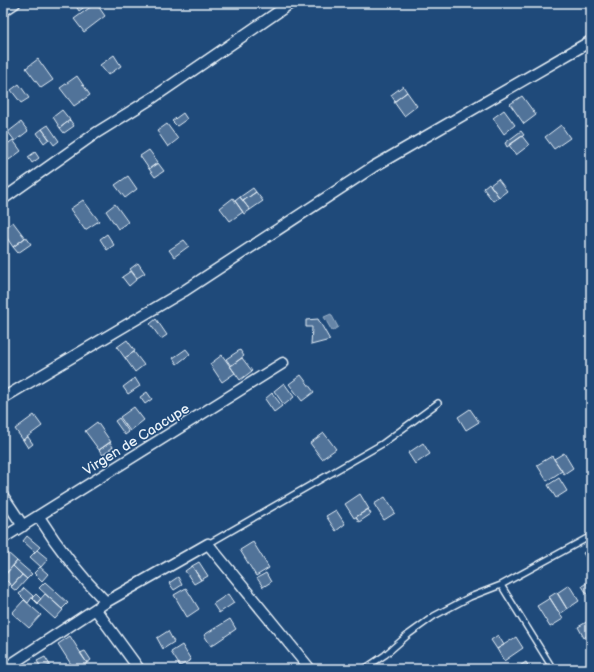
<svg xmlns="http://www.w3.org/2000/svg" width="594" height="672" font-family="'Balsamiq Sans',sans-serif">
	<style>
		.water { fill: #6685a7; stroke: #9ab0c7 }
		.building { fill: #517399; stroke: #e8f1f8 }
		.lines { fill: none; stroke-linecap: round; stroke-linejoin: round }
		.lane-casing { stroke: #e8f1f8; stroke-width: 8 }
		.street-casing { stroke: #e8f1f8; stroke-width: 13 }
		.lane { stroke: #1f4a7a; stroke-width: 5 }
		.street { stroke: #1f4a7a; stroke-width: 10 }
		.labels { text-anchor: middle; stroke-width: 3; stroke-linejoin: round; paint-order: stroke }
		.street-label { font-size: 14px; fill: #e8f1f8; stroke: #1f4a7a }
	</style>
	<rect width="100%" height="100%" fill="#1f4a7a"/>
	<filter id="ink" filterUnits="userSpaceOnUse"><feTurbulence type="fractalNoise" baseFrequency=".025" numOctaves="2"/><feDisplacementMap in="SourceGraphic" scale="8" xChannelSelector="R" yChannelSelector="G"/><feConvolveMatrix kernelMatrix="1 2 1 2 8 2 1 2 1" color-interpolation-filters="sRGB"/></filter>
	<g filter="url(#ink)">
		<path class="water" d="M331,314L338,327L332,331L324,317Z"/>
		<path class="building" d="M74,3H90L79,11Z
			M96,3L105,16L84,32L74,19Z
			M114,55L121,66L108,75L100,65Z
			M38,59L53,80L41,88L26,68Z
			M77,76L90,95L74,106L60,88Z
			M19,84L29,98L21,103L11,90Z
			M403,86L407,92L395,101L391,95Z
			M407,92L417,106L404,116L394,102Z
			M522,96L536,115L524,124L510,104Z
			M62,110L70,120L60,128L53,117Z
			M504,110L515,125L504,134L493,118Z
			M183,113L187,119L177,126L172,121Z
			M70,120L74,126L64,133L60,128Z
			M21,122L28,131L15,141L8,132Z
			M167,124L178,139L168,147L157,131Z
			M48,125L59,141L54,145L42,129Z
			M561,125L570,138L554,149L545,137Z
			M42,129L49,139L44,143L37,133Z
			M521,131L524,135L507,147L505,143Z
			M522,136L529,145L516,155L509,145Z
			M13,140L21,151L9,160L3,151V147Z
			M149,150L158,162L149,169L140,156Z
			M35,152L39,158L32,163L28,157Z
			M158,163L164,171L155,177L149,169Z
			M128,176L137,189L125,198L115,185Z
			M498,179L507,191L499,197L490,185Z
			M489,183L499,197L493,201L483,188Z
			M253,188L256,192L243,201L240,197Z
			M256,192L263,201L250,210L243,201Z
			M240,197L250,210L244,214L235,201Z
			M233,198L243,212L230,221L220,208Z
			M83,200L99,221L85,230L70,209Z
			M115,204L128,222L118,229L106,211Z
			M13,222L25,238L13,247L3,232V230Z
			M107,234L114,245L107,250L100,239Z
			M26,237L31,244L18,253L13,247Z
			M184,240L189,246L174,257L169,250Z
			M138,263L145,273L137,278L130,269Z
			M131,271L137,279L129,286L122,277Z
			M156,319L167,335L161,339L150,324Z
			M318,319L330,340L311,345L312,327H306V320Z
			M127,340L135,351L125,358L117,347Z
			M186,349L190,354L177,364L173,358Z
			M240,350L244,356L231,366L226,359Z
			M134,352L144,365L135,372L125,358Z
			M222,355L235,373L222,382L210,364Z
			M242,358L252,371L240,380L230,366Z
			M301,375L314,392L302,401L289,384Z
			M135,378L140,386L128,394L123,387Z
			M284,383L294,397L284,405L274,391Z
			M147,392L152,399L145,404L140,397Z
			M272,393L282,406L274,412L265,399Z
			M134,407L144,420L130,431L120,417Z
			M470,409L479,422L466,430L458,417Z
			M34,415L42,426L23,440L15,429Z
			M119,418L129,432L125,435L115,421Z
			M97,422L111,442L99,450L85,431Z
			M324,433L336,449L322,459L310,443Z
			M28,437L33,444L28,448L23,440Z
			M110,442L113,447L103,455L99,450Z
			M423,443L430,454L415,464L408,453Z
			M564,453L573,468L564,474L554,459Z
			M552,456L562,471L547,481L537,465Z
			M559,478L567,491L556,498L548,485Z
			M360,494L369,509L354,518L345,504Z
			M385,497L395,513L384,520L374,504Z
			M368,509L371,514L359,522L356,517Z
			M336,510L345,524L336,531L326,516Z
			M27,536L40,547L35,552L23,541Z
			M253,542L269,568L256,576L240,550Z
			M591,548V566L583,553Z
			M37,550L48,559L41,567L30,557Z
			M8,553L17,561L3,577V559Z
			M17,561L32,574L27,579L13,566Z
			M199,562L208,576L201,580L192,566Z
			M13,566L22,575L12,586L3,577Z
			M192,566L201,580L194,584L185,571Z
			M40,567L48,574L42,581L34,573Z
			M266,573L271,582L263,587L257,578Z
			M22,575L27,579L16,591L11,587Z
			M178,577L182,585L174,590L169,583Z
			M591,580V591L587,594L582,586Z
			M45,582L68,603L62,609L39,588Z
			M569,585L579,601L567,609L557,593Z
			M24,588L33,596L28,603L19,594Z
			M186,588L199,609L187,617L174,595Z
			M557,592L567,609L560,614L549,597Z
			M36,594L41,599L37,603L32,598Z
			M45,594L63,610L55,619L37,603Z
			M228,594L234,603L219,613L213,604Z
			M550,598L563,619L550,627L537,606Z
			M24,600L41,615L29,628L12,613Z
			M230,619L236,629L211,646L204,635Z
			M590,620L591,633L584,638L578,627Z
			M168,631L174,642L163,649L157,638Z
			M498,635L504,645L497,649L491,640Z
			M70,636L87,663L77,669H74L58,644Z
			M516,637L523,648L504,661L497,649Z
			M182,645L191,660L180,666L171,652Z
			M85,651L91,660L87,663L80,653Z
			M45,657L50,665L42,669L37,661Z
			M526,662L530,669H515Z"/>
		<g class="lines">
			<g class="lane-casing">
				<path id="lane" d="M208,544L382,444L438,403
					M501,585L553,669
					M364,669L385,655L409,634L434,616L470,597L501,585L591,536"/>
			</g>
			<g class="street-casing">
				<path id="street" d="M3,11L15,3
					M3,199L96,133L154,97L291,3
					M3,398L184,291L373,167L591,41
					M3,496L23,526
					M39,517C59,549 79,575 106,602
					M3,538L283,363
					M96,610L139,669
					M4,669L106,602L208,544L310,669"/>
			</g>
			<use href="#lane" class="lane"/>
			<use href="#street" class="street"/>
		</g>
	</g>
	<g class="labels">
		<g class="street-label">
			<text transform="translate(136 439) rotate(-32)" y="5">Virgen de Caacupe</text>
		</g>
	</g>
	<rect width="594" height="672" fill="none" stroke="#1f4a7a" stroke-width="16"/>
	<rect x="8" y="8" width="578" height="656" fill="none" stroke="#e8f1f8" stroke-width="1.5" filter="url(#ink)"/>
</svg>
